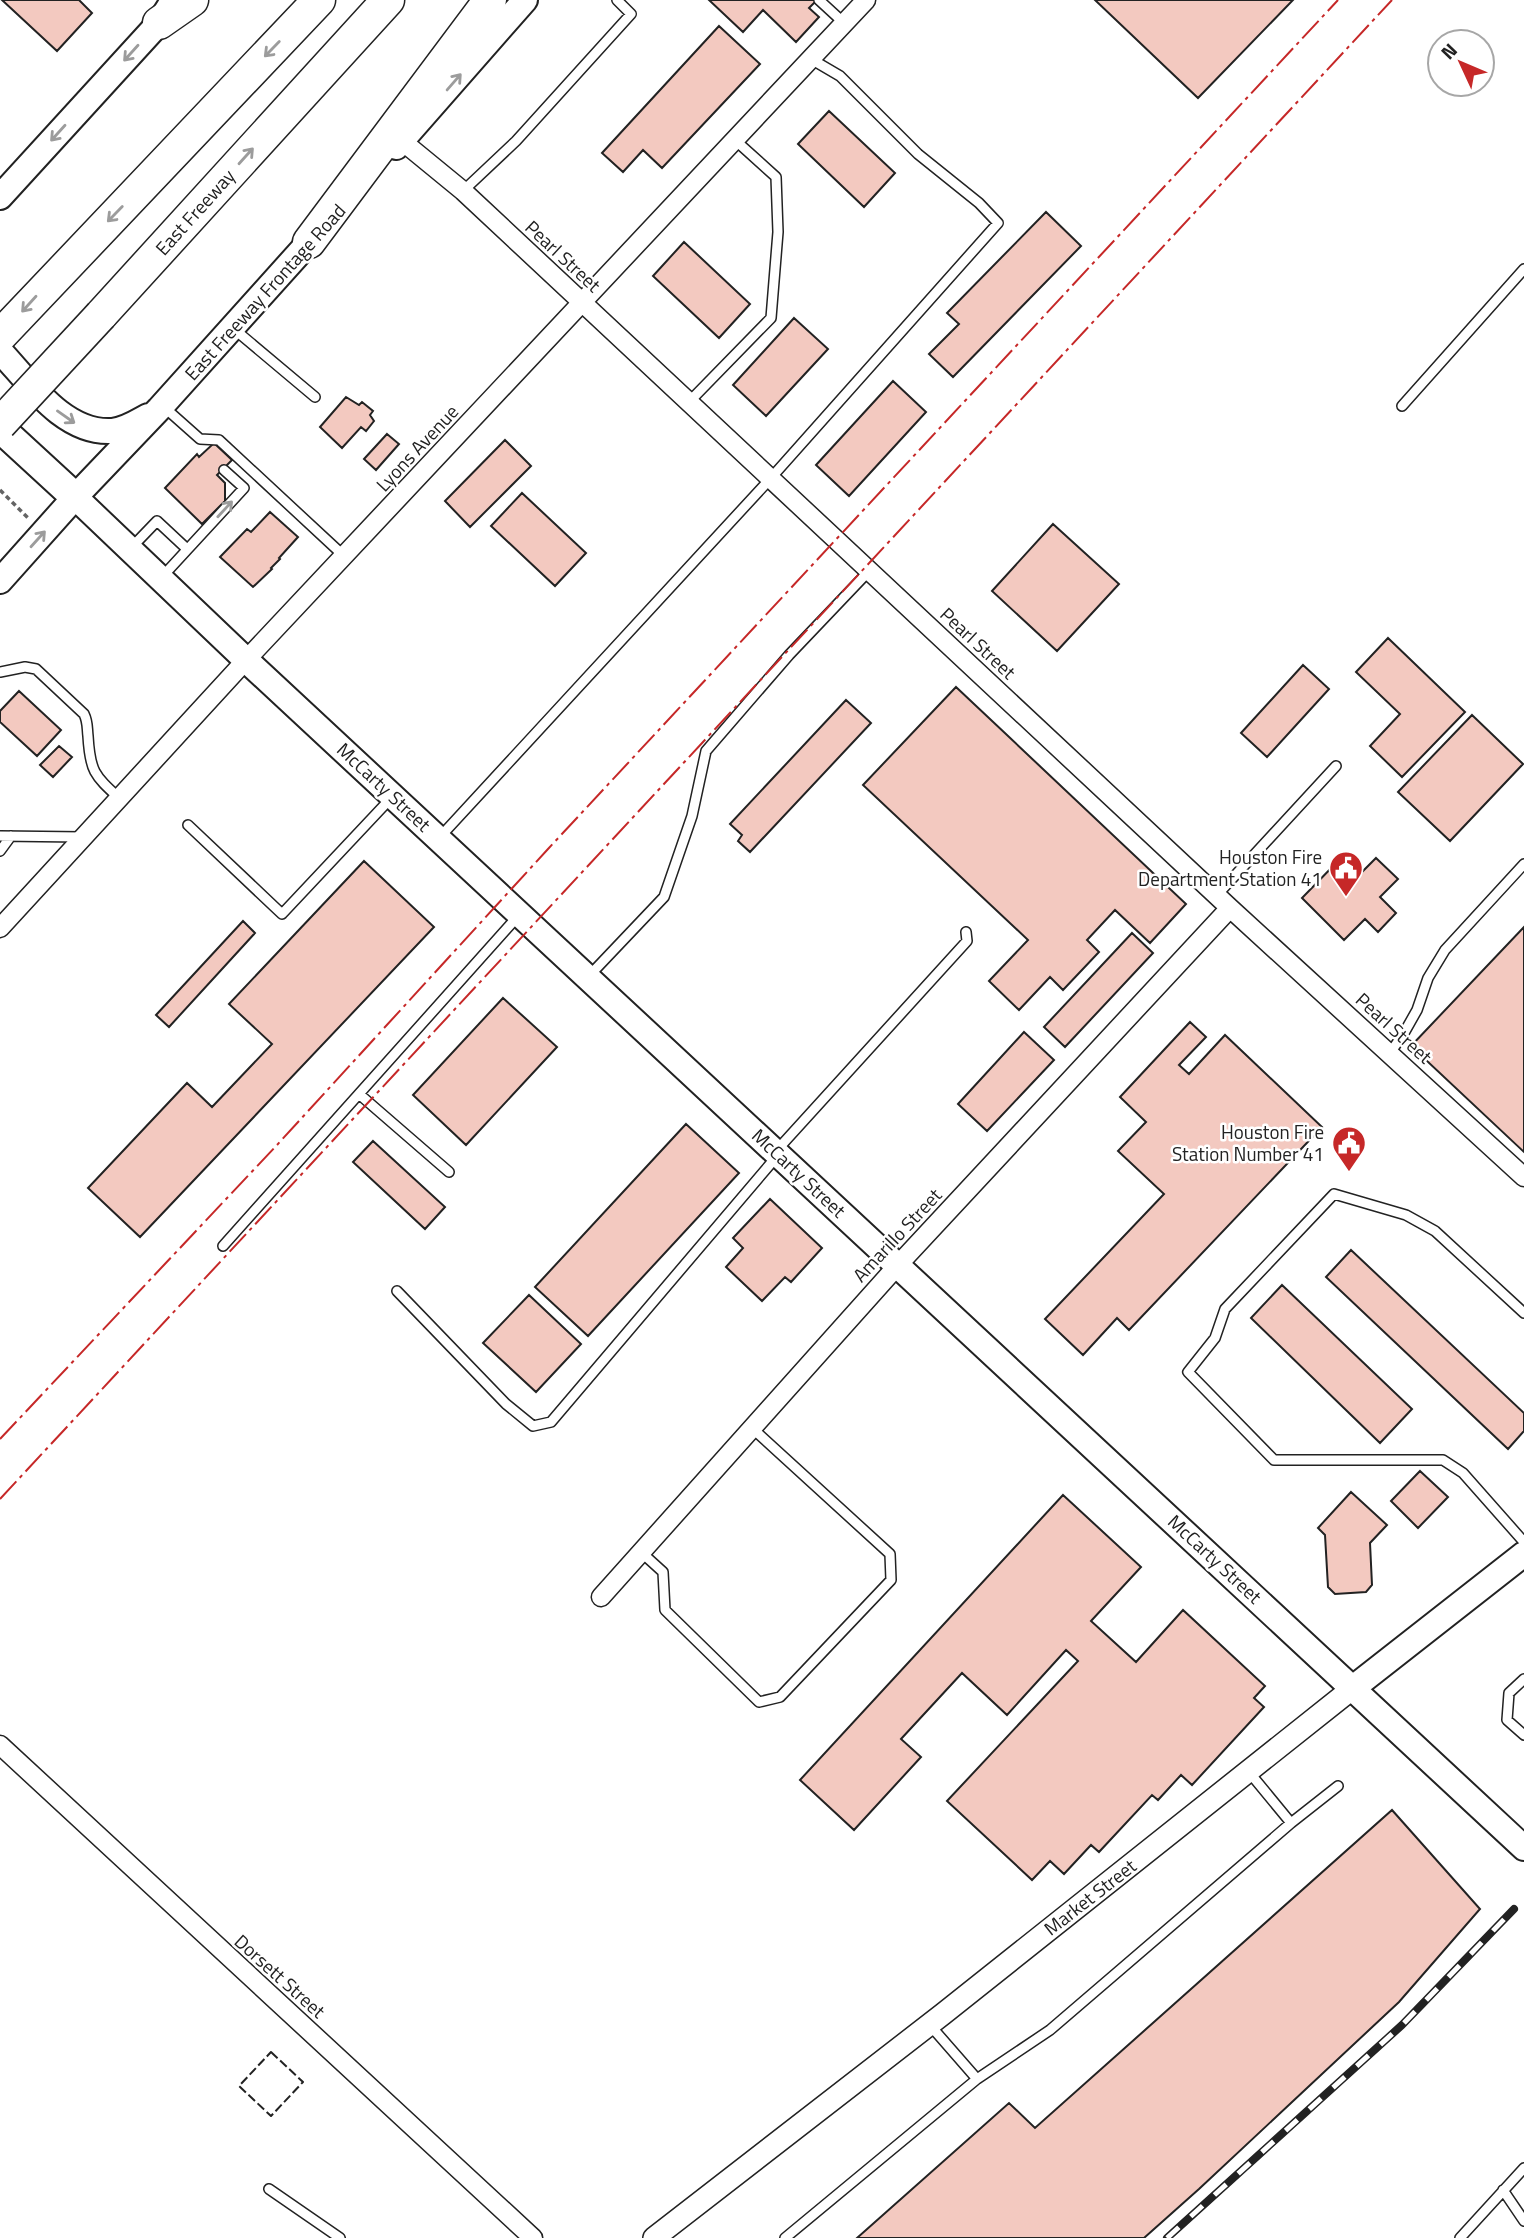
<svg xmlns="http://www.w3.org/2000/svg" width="1524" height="2238" font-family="'Titillium Web',sans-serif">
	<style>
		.building { fill: #f3c9c0; stroke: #222; stroke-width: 2 }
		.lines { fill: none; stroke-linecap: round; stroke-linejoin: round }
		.service-casing { stroke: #222; stroke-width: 12 }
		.minor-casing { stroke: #222; stroke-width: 21 }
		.tertiary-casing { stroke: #222; stroke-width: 24 }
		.secondary-casing { stroke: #222; stroke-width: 28 }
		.primary-casing { stroke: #222; stroke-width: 32 }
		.motorway-casing { stroke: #222; stroke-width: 35 }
		.path { stroke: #646464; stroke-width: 3.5; stroke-dasharray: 5 3.5; stroke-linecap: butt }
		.service { stroke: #fff; stroke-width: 9 }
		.minor { stroke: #fff; stroke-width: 18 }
		.tertiary { stroke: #fff; stroke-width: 21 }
		.secondary { stroke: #fff; stroke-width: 24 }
		.primary { stroke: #fff; stroke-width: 28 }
		.motorway { stroke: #fff; stroke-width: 32 }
		.rail-casing { stroke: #222; stroke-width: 8 }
		.rail { stroke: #fff; stroke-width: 5; stroke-dasharray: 16; stroke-linecap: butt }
		.motorway-bridge-casing { stroke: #222; stroke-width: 35; stroke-linecap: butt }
		.motorway-bridge { stroke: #fff; stroke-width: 32 }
		.fence { stroke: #222; stroke-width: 2; stroke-dasharray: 9 3.5; stroke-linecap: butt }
		.power { stroke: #c62828; stroke-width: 2; stroke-dasharray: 24 5 3.5 5; stroke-linecap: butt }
		.oneway { stroke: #9c9c9c }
		.labels { text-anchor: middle; stroke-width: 5; stroke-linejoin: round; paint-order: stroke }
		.street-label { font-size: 19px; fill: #222; stroke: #fff }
		.poi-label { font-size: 19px; fill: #222; stroke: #fff; text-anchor: end }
	</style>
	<rect width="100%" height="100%" fill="#fff"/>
	<path class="building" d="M2,0H79L92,13L57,51Z
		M709,0H817L809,8L819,17L796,42L763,10L743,32Z
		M1095,0H1293L1198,98Z
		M719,26L760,64L662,168L643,150L623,172L602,153Z
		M829,111L895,173L864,207L798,144Z
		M1046,212L1081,246L953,377L929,354L959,324L947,313Z
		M684,242L750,304L719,338L653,276Z
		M794,318L828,349L766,416L733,385Z
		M893,381L926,412L849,496L816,465Z
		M346,397L359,405L362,402L373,411L370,415L374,421L366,431L361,427L342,448L320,427Z
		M387,434L399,444L376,470L364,459Z
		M505,440L531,466L470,527L445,501Z
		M214,443L232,460L217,475L225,483V501L202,524L165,488L197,454L199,457Z
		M522,493L586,553L555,586L491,526Z
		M270,512L298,537L279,558L280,559L271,568L272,569L253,587L220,557L247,529L251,532Z
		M1053,524L1119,584L1057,651L992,591Z
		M1388,638L1465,712L1402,777L1370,746L1400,714L1356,672Z
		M1303,665L1329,689L1267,757L1241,733Z
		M956,687L1186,904L1150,943L1115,910L1087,940L1099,952L1063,990L1050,977L1019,1010L989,981L1028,940L863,785Z
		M19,691L61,730L37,756L0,722V711Z
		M846,700L871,723L750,852L738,841L742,835L730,824Z
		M1472,715L1523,764L1450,841L1398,792Z
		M59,746L72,757L53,777L40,765Z
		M1376,858L1398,879L1380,897L1396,913L1378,932L1365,919L1344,940L1302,898L1340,859L1358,876Z
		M364,861L434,927L140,1237L88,1188L187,1083L212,1107L272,1044L229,1004Z
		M243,921L255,933L169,1027L156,1015Z
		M1524,927V1152L1411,1046Z
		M1132,933L1153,953L1065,1047L1044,1027Z
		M503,998L557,1047L466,1145L413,1095Z
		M1190,1022L1206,1037L1179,1065L1189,1074L1225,1035L1322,1127L1129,1330L1117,1318L1083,1355L1045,1319L1164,1194L1118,1151L1146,1122L1120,1097Z
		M1024,1032L1054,1060L987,1131L958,1104Z
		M686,1124L739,1173L588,1336L535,1287Z
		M373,1141L445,1207L425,1229L353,1162Z
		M770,1199L822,1248L791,1282L785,1277L762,1301L726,1267L743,1248L733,1238Z
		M1351,1250L1524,1413V1431L1508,1449L1326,1277Z
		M1282,1285L1412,1409L1380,1443L1251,1318Z
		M529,1295L581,1344L536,1392L483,1343Z
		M1420,1471L1448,1497L1418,1528L1391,1501Z
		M1351,1492L1387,1525L1370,1543L1372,1585L1366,1592L1335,1594L1328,1587L1325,1535L1318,1528Z
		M1063,1495L1141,1567L1091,1621L1136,1662L1183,1610L1265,1686L1254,1698L1264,1707L1192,1785L1181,1775L1158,1800L1152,1795L1099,1852L1091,1845L1064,1874L1050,1861L1032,1880L947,1801L1078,1661L1066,1650L1007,1715L962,1673L901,1739L921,1757L854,1830L800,1780Z
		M1392,1810L1480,1909L1399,2002L1199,2189L1144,2238H857L1009,2103L1035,2128Z"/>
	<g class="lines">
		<g class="service-casing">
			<path id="service" d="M819,0L844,23
				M463,191L516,141L631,14L617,0
				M234,329L315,397
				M689,402L771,318L778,232L776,177L735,140
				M1402,406L1524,269
				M164,407L200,439L219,440L344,556
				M131,548L157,521L187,549
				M162,577L244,488L224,470
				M0,672L25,667L36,669L84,714C88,722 87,728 88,736C90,771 94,775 119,798
				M188,825L282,914L392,797
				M0,836L82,837
				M440,837L771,478L998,223L979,203L918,154L840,76L811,59
				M0,851L11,836
				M1217,895L1336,766
				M589,976L664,897L692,816L706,751L789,655L869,571
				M1390,1053L1404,1033L1417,1010L1428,978L1445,950L1524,864
				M359,1094L449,1172
				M777,1150L967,941L966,932
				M223,1246L519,915
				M397,1291L506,1404L533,1426L551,1422L778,1155
				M1524,1313L1435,1231L1406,1215L1334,1194L1225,1309L1215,1338L1188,1372L1274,1460H1443L1463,1473L1524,1542
				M641,1552L663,1572L665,1610L759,1702L780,1697L891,1580L890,1554L752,1428
				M1524,1679L1509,1693L1507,1720L1524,1735
				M1249,1772L1291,1823L1338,1786
				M977,2079L1050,2030L1291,1823
				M269,2189L340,2238
				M1503,2190L1524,2221
				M785,2238L977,2079L929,2024
				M1460,2238L1524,2168"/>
		</g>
		<g class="minor-casing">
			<path id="minor" d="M402,141L463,191L1230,908L1524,1177
				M0,928L246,660L866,0
				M601,1597L898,1265L1230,908
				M0,1745L533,2238"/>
		</g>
		<g class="tertiary-casing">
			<path id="tertiary" d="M654,2238L943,2014L1353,1688"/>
		</g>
		<g class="secondary-casing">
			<path id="secondary" d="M396,147L525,0
				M0,197L159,23L169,7
				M0,351C30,383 64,434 112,431C125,430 137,422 148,416
				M75,497L246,660L1524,1848
				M0,581L75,497L159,409L320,230
				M1353,1688L1524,1554"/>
		</g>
		<g class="primary-casing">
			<path id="primary" d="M0,428L75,497"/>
		</g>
		<g class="motorway-casing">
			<path id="motorway" d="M159,23L192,0
				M309,242L490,0
				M101,315L388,0
				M0,336L319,0"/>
		</g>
		<path class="path" d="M0,490L28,518"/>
		<use href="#service" class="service"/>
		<use href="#minor" class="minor"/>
		<use href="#tertiary" class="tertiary"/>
		<use href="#secondary" class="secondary"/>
		<use href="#primary" class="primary"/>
		<use href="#motorway" class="motorway"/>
		<g class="rail-casing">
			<path id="rail" d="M1167,2238L1402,2025L1514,1909"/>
		</g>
		<use href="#rail" class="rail"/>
		<g class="motorway-bridge-casing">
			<path id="motorway-bridge" d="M0,424L101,315"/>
		</g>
		<use href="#motorway-bridge" class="motorway-bridge"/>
		<path class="fence" d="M271,2052L303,2082L271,2116L239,2086Z"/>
		<path class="power" d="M0,1439L277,1145L548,849L1338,0
			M0,1499L1392,0"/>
	</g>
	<defs><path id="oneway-shaft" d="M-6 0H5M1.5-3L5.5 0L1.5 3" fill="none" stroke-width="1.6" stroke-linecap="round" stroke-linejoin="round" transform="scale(1.75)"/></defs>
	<g class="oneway">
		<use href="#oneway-shaft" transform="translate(272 49) rotate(134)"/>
		<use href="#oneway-shaft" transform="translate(131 53) rotate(132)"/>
		<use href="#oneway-shaft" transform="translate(454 82) rotate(-49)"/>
		<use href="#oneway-shaft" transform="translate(58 133) rotate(132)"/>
		<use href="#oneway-shaft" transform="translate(246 156) rotate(-48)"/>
		<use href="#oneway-shaft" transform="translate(115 214) rotate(134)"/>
		<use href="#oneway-shaft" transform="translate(29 304) rotate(132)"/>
		<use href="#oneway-shaft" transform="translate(66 417) rotate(35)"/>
		<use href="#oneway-shaft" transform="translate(225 509) rotate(-47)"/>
		<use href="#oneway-shaft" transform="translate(38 539) rotate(-48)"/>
	</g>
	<defs>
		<g id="civic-pin" transform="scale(1.75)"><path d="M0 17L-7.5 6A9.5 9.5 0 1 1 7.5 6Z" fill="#c62828" stroke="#fff"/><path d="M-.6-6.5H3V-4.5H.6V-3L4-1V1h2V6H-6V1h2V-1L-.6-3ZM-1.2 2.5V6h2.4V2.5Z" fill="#fff"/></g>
	</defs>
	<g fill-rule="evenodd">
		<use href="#civic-pin" x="1346" y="868"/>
		<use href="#civic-pin" x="1349" y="1143"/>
	</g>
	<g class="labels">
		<g class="street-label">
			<text transform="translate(195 212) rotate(-48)" y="7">East Freeway</text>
			<text transform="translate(563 256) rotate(43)" y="7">Pearl Street</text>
			<text transform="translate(265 292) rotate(-48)" y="7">East Freeway Frontage Road</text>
			<text transform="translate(417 448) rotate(-47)" y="7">Lyons Avenue</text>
			<text transform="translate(978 643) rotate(43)" y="7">Pearl Street</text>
			<text transform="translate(384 787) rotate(43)" y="7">McCarty Street</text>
			<text transform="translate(1394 1028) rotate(42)" y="7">Pearl Street</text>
			<text transform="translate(799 1173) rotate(43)" y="7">McCarty Street</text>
			<text transform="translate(897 1235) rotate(-47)" y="7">Amarillo Street</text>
			<text transform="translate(1215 1559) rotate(43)" y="7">McCarty Street</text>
			<text transform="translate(1090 1897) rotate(-38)" y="7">Market Street</text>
			<text transform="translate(280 1976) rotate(42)" y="7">Dorsett Street</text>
		</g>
		<g class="poi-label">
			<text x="1322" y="864">Houston Fire<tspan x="1322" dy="22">Department Station 41</tspan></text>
			<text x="1324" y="1139">Houston Fire<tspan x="1324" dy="22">Station Number 41</tspan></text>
		</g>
	</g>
	<g transform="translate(1461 63) rotate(314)"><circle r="33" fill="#ffffff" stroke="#a7a7a7" stroke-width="2"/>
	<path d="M0-5L12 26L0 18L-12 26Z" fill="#c62828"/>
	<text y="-10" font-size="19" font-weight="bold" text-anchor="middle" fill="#222222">N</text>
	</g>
</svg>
